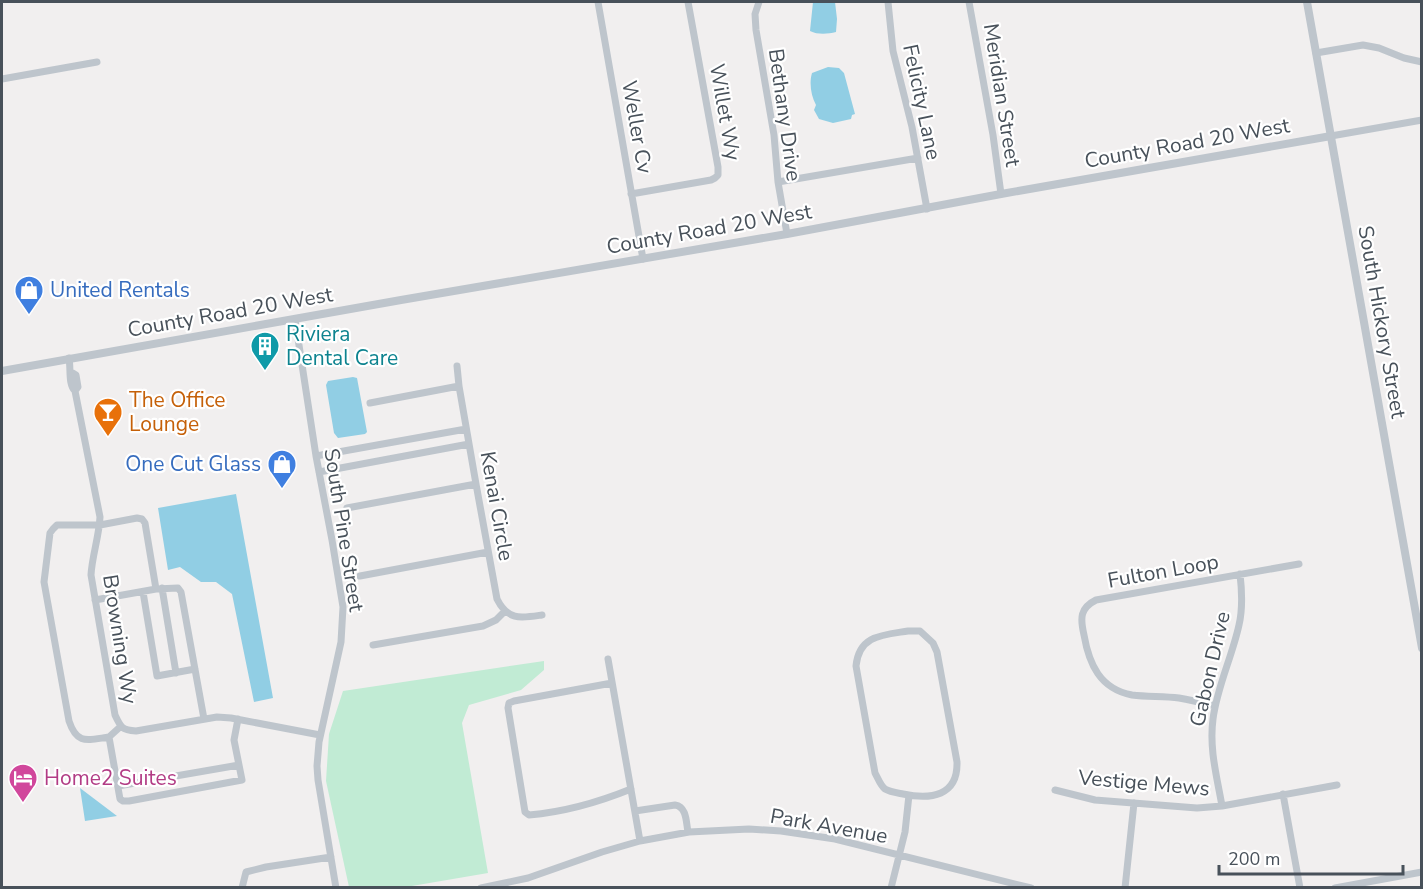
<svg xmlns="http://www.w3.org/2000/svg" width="1423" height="889" font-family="'Nunito Sans',sans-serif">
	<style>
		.green { fill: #c1ebd4 }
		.water { fill: #91cee4 }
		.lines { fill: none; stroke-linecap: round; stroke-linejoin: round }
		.minor { stroke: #bec5cc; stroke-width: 7 }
		.tertiary { stroke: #bec5cc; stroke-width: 8 }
		.labels { text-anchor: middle; stroke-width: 4.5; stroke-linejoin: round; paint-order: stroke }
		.street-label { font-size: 21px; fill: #48515a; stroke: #fff }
		.shop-label { font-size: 21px; fill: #366cbe; stroke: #fff; text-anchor: start }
		.culture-label { font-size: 21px; fill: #0d838f; stroke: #fff; text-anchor: start }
		.food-label { font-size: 21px; fill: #c56008; stroke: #fff; text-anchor: start }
		.hotel-label { font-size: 21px; fill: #b23c85; stroke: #fff; text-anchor: start }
	</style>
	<rect width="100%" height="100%" fill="#f1efef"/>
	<path class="green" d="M544,661V670L521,690L469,705L462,723L488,873L406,887H349L326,781L329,734L343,691Z"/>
	<path class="water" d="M813,2H835L837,19L836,32C828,34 818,35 810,31Z
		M828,67L839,68L844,73L855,114L852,115L851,119L833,123L819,119L814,110L816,105C811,96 809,83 812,73Z
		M353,377L357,378L367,432L365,434L338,438L334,433L326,385L328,381Z
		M236,494L273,698L254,702L232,594L216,582H201L180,567L168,570L158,508Z
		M80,788L117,816L85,821Z"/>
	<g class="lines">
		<path class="minor" d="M598,2L643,259
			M759,2L755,14L756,30L774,135L778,182L787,234
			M888,2L893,51L912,127L927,209
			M969,2L993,135L1001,194
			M1316,53L1363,45L1379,48L1404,58L1422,62
			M2,79L97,62
			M1331,136L1422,120
			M778,182L918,158
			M631,194L711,180L715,178L718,175V167L688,2
			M295,319L316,456L332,540L343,607L341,642L319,742L317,766L318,780L336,888
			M69,358C71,369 68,384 75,391L78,387L76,375L71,372
			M457,366L459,386L476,484L497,599C508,621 521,618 542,615
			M75,391L100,517C99,537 92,556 91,575L115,715C121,728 122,730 136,731L217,717L231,718L320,735
			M370,403L459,386
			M316,456L466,429
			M319,472L469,444
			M347,508L476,484
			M360,576L488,552
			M162,588L176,673
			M156,589L178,588L181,592L204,719
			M143,592L157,676L195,669
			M95,600L156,589L145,523L142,519L137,518L100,525H57L53,529L50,533L44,582L69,721C77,745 87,740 109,737
			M908,631H920L933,643L937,652L957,762C958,796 931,800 903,794C898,793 890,792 885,789C880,785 878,778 875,773L856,666C859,635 883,635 908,631Z
			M373,645L483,626L496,620L505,611
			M608,659L640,841
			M612,683L514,701L509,703L508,708L525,812L529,815C564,812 599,802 631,789
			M1215,706C1203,703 1191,700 1179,698C1163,696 1148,697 1132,695C1100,689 1089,664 1084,635C1080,618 1080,608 1096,600L1299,564
			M120,727L109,737L120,799L123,801H129L242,780L234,740L238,719
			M118,786L239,765
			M1055,790L1095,800L1197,808L1222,806L1337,785
			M1283,794L1300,888
			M1222,806C1217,777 1209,749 1213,719C1217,687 1232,657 1239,625C1243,608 1242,591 1240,574
			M635,811L675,805C687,807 686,822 688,832
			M242,888L246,872L266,867L331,857
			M481,888L528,878L602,852L640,841L689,832L749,829L781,831L835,839L1031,888
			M891,888L905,832L909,795
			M1125,888L1134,803
			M1335,888L1422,872"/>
		<path class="tertiary" d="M1307,2L1422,648
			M2,371L401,300L787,234L1001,194L1331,136"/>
	</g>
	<defs>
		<g id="shop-pin" transform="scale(1.5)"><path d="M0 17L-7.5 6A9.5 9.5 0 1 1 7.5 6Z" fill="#3f7fe0" stroke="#fff"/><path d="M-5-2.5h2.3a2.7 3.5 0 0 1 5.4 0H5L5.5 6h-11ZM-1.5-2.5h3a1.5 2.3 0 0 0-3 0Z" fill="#fff"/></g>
		<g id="building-pin" transform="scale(1.5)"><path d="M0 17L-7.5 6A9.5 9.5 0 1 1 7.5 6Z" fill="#0f9aa8" stroke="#fff"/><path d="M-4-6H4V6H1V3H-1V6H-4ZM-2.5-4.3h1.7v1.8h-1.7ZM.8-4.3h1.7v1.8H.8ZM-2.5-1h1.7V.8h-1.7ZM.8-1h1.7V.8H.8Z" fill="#fff"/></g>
		<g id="bar-pin" transform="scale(1.5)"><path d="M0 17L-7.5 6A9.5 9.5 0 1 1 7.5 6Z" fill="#e8710a" stroke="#fff"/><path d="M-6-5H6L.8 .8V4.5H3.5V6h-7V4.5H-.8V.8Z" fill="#fff"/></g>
		<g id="hotel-pin" transform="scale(1.5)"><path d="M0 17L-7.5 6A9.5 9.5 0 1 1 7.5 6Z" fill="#d1479c" stroke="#fff"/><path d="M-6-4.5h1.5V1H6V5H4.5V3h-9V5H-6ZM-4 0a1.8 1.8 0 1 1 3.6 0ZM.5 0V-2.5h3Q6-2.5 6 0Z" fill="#fff"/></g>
	</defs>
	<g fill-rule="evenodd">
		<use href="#shop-pin" x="29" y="290"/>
		<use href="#building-pin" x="265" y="346"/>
		<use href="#bar-pin" x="108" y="412"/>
		<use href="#shop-pin" x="282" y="464"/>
		<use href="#hotel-pin" x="23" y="778"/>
	</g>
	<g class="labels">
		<g class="street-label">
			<text transform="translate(1002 95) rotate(81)" y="7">Meridian Street</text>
			<text transform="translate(922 102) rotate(78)" y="7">Felicity Lane</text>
			<text transform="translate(725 112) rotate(80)" y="7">Willet Wy</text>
			<text transform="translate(785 115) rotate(82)" y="7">Bethany Drive</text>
			<text transform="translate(637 127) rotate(80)" y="7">Weller Cv</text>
			<text transform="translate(1187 143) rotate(-10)" y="7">County Road 20 West</text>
			<text transform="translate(709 229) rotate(-10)" y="7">County Road 20 West</text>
			<text transform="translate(230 312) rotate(-10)" y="7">County Road 20 West</text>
			<text transform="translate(1382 322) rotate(80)" y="7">South Hickory Street</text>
			<text transform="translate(497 506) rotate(80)" y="7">Kenai Circle</text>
			<text transform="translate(344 530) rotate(81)" y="7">South Pine Street</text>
			<text transform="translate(1163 571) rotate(-10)" y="7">Fulton Loop</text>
			<text transform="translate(120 639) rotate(81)" y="7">Browning Wy</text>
			<text transform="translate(1210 669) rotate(-77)" y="7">Gabon Drive</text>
			<text transform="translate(1144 783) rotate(5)" y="7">Vestige Mews</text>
			<text transform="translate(829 826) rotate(10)" y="7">Park Avenue</text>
		</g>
		<g class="shop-label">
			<text x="50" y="297">United Rentals</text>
			<text x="261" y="471" text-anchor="end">One Cut Glass</text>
		</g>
		<g class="culture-label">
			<text x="286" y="341">Riviera<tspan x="286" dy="24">Dental Care</tspan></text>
		</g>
		<g class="food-label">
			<text x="129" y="407">The Office<tspan x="129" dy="24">Lounge</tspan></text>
		</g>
		<g class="hotel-label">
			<text x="44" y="785">Home2 Suites</text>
		</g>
	</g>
	<rect width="1423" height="889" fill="none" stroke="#48515a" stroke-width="6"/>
	<path d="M1219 865v9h184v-9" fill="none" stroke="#48515a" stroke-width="3"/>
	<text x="1228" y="865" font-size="18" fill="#48515a" stroke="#ffffff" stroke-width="4.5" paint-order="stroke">200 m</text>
</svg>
